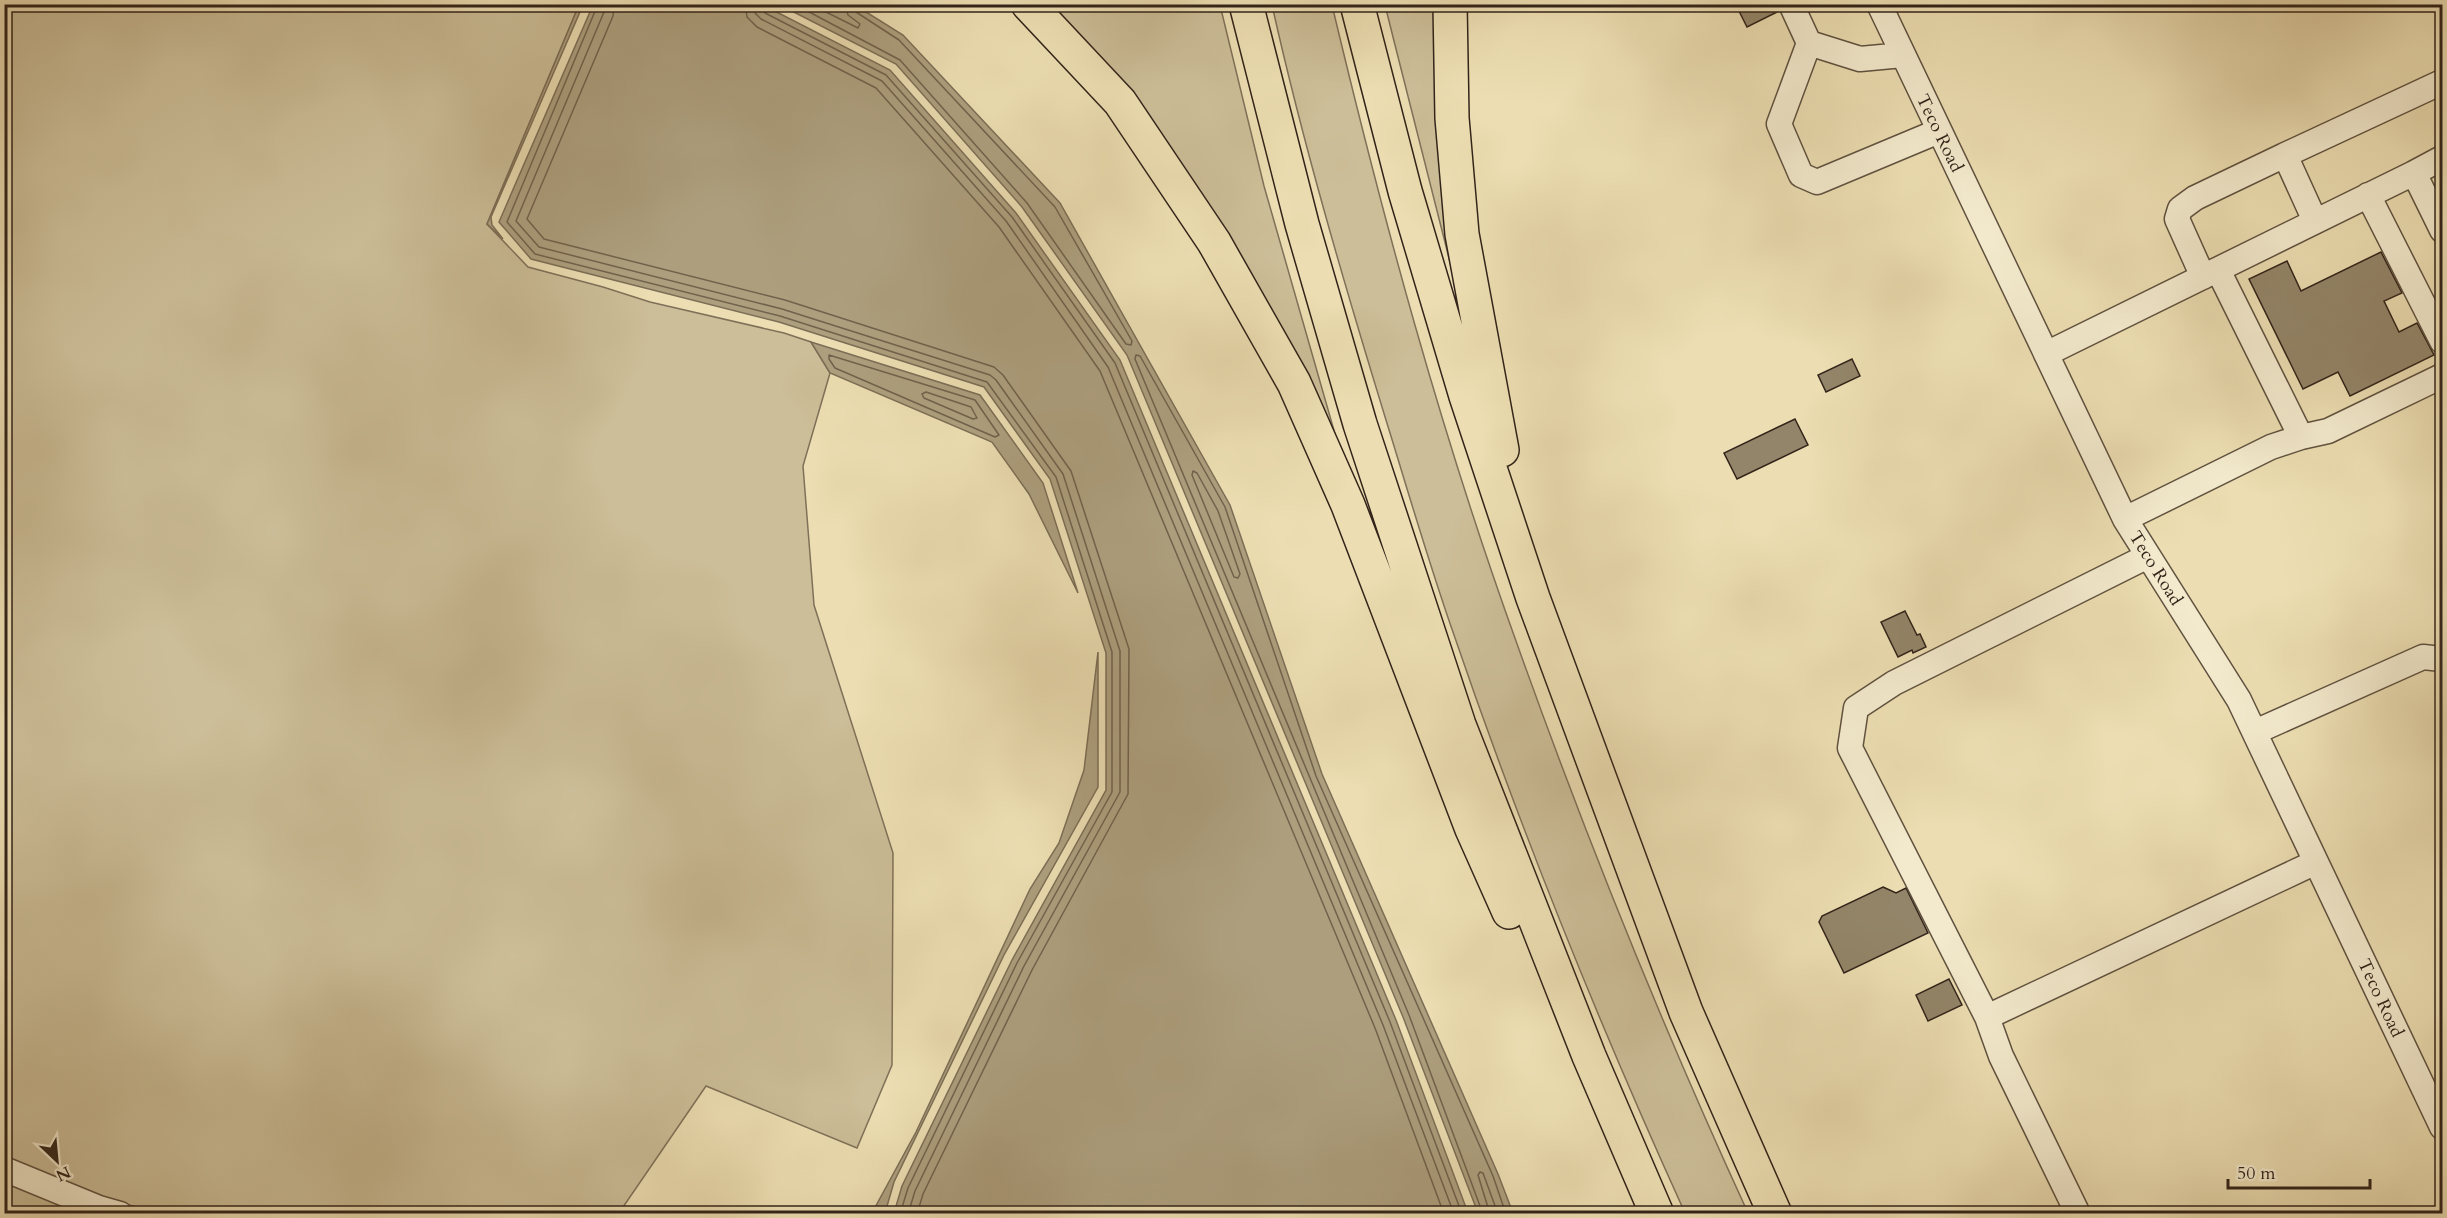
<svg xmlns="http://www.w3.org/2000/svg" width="2447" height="1218" font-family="Cardo,serif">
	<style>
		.green { fill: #ccbe98; stroke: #7f7159; stroke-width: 1.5 }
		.water { fill: #ad9f7e; stroke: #7c6e56; stroke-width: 1.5 }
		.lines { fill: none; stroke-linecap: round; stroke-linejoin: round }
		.shore { stroke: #70624c; stroke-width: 1.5 }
		.building { fill: #938569; stroke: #32241a; stroke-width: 1.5 }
		.minor-casing { stroke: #605240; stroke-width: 27 }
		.highway-casing { stroke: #32241a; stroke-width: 36 }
		.minor { stroke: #f3eacd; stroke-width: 24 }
		.highway { stroke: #ecdeb2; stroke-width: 33 }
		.labels { text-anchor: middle; stroke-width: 5; stroke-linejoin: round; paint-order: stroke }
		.street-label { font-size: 18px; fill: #32241a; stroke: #f3eacd }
	</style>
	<rect width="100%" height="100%" fill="#ecdeb2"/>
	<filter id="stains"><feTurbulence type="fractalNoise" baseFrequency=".00333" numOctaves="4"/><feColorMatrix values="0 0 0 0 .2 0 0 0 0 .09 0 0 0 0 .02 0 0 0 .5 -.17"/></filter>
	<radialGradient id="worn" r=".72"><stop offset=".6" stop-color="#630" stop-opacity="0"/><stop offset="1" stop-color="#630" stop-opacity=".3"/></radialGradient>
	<path class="green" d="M4,5H579L487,224L528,267L603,287L650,302L784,333L811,342L830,373L803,466L814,605L893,853L892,1065L857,1148L706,1086L619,1213H161L101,1198L5,1158Z
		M1046,5H1220L1264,186L1337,441Z
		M1272,5H1332C1383,219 1441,433 1516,641C1585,835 1662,1026 1748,1213H1685C1599,1024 1521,831 1454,635C1429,564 1408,491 1386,420C1344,283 1303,144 1272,5Z
		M1385,5H1442L1453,274L1394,41Z
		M4,1181L85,1213H30L5,1204Z"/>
	<path class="water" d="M579,5H583L491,217L492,225L503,239L487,224Z
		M593,5H763L890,70L1016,213L1120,360L1396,1020L1468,1213H894L902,1186L1012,960L1106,790V653L1050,479L984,387L779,322L531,259L499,222Z
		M780,5H855L903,35L1060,203L1230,505L1322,774L1498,1174L1513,1213H1478L1403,1017L1127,355L1022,207L896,64Z
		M811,342L980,395L1043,483L1078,593L1029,494L992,442L830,373Z
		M1098,652V787L1004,955L894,1182L885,1213H872L916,1132L1030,889L1059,843L1084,770Z"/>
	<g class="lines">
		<path class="shore" d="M598,4L507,222L535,254L780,316L987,382L1056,477L1112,652V792L1017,963L908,1188L900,1214
			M605,4L604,12L516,221L539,247L782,309L990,375L996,380L1063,474L1120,651V792L1024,966L915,1191L908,1214
			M614,4L613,16L527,219L544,239L785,300L994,367L1003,375L1071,471L1129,649L1128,794L1032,970L923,1194L917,1214
			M745,4L747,17L757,27L876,88L999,227L1100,371L1375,1028L1444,1214
			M754,4L755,13L761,19L882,81L1006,221L1108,367L1383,1025L1454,1214
			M762,4L765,13L886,75L1012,217L1115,363L1390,1022L1462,1214
			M794,4L900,60L1027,203L1126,344L1131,345L1132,341L1055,207L899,40L856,12L853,4
			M810,4L858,28L860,24L848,15L845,4
			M829,355L975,400L999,435L995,437L835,368L829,359Z
			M926,392L971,407L977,418L973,419L924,398L922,394Z
			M1193,471L1197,473L1218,511L1240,574L1238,578L1234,577L1192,475Z
			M1483,1214L1409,1015L1135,359L1136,355L1140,356L1225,507L1316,776L1493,1176L1506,1214
			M1490,1214L1478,1175L1480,1172L1483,1173L1498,1214"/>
	</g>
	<path class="building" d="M1753,4H1777L1779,11L1747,27L1739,11Z
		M2381,252L2402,293L2384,301L2399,332L2417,323L2434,355L2350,396L2338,372L2303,389L2249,279L2287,261L2301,291Z
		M1852,359L1860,376L1826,392L1818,375Z
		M1795,419L1808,445L1737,479L1724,453Z
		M1905,611L1917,635L1920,634L1926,647L1913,653L1912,650L1898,657L1881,622Z
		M1883,887L1896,893L1906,888L1928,933L1844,973L1819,922L1822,916Z
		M1949,979L1962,1005L1928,1021L1916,995Z"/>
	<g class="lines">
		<g class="minor-casing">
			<path id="minor" d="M1791,4L1809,43L1779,124L1801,175L1817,182L1939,131
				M1879,4L2125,519L2239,700L2442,1127
				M1809,43L1860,59L1903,55
				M2285,155L2442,82
				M2414,173L2442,158
				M2368,195L2442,341
				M2218,270L2301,437
				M2203,277L2177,219L2180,209L2195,198L2285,155L2315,221
				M2046,354L2414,173L2442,230
				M2125,519L2271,447L2301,437L2328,431L2442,376
				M2255,732L2423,657L2442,659
				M1987,1017L2316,862
				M4,1169L99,1208L120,1214
				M2078,1214L2001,1056L1987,1017L1850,748L1856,708L1894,683L2148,556"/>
		</g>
		<g class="highway-casing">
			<path id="highway" d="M1028,4L1120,102L1214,242L1294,383L1348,505L1472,829L1509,912
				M1246,4L1302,224L1360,424L1459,725L1589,1056L1657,1214
				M1357,4L1405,191L1466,396L1533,598L1686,1012L1775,1214
				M1450,4L1452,118L1462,234L1502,450"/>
		</g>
		<use href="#minor" class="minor"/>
		<use href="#highway" class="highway"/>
	</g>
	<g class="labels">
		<g class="street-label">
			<text transform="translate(1940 133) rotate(64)" y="6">Teco Road</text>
			<text transform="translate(2156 568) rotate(58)" y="6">Teco Road</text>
			<text transform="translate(2381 998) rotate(65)" y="6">Teco Road</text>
		</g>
	</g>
	<rect width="2447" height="1218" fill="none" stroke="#ecdeb2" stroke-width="24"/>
	<rect x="6" y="6" width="2435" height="1206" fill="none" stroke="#32241a" stroke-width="3"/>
	<rect x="12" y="12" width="2423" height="1194" fill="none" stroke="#32241a" stroke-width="1.5"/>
	<g transform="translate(57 1161) rotate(154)" stroke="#f3eacd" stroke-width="4.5" paint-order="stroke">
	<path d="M0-4.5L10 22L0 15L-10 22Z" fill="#32241a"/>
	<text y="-9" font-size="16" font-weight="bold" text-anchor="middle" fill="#32241a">N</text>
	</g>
	<path d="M2228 1179v9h142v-9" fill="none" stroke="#32241a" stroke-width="3"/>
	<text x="2237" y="1179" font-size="18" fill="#32241a" stroke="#f3eacd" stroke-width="4.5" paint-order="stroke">50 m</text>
	<rect width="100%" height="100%" filter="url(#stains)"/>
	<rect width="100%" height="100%" fill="url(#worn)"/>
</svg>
